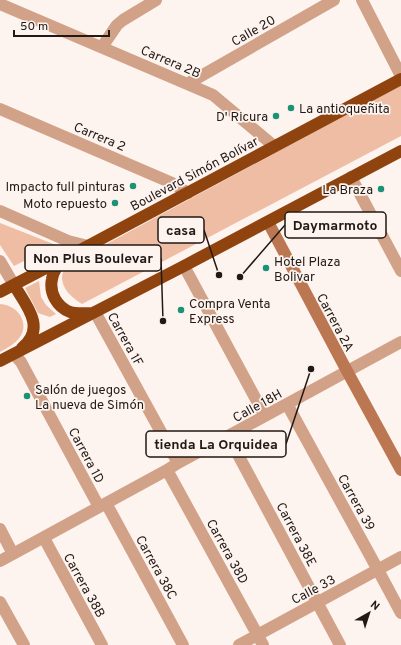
<svg xmlns="http://www.w3.org/2000/svg" width="401" height="645" font-family="Overpass,sans-serif">
	<style>
		.green { fill: #eebda4 }
		.lines { fill: none; stroke-linecap: round; stroke-linejoin: round }
		.street { stroke: #d1a188; stroke-width: 12 }
		.secondary { stroke: #bb7751; stroke-width: 12 }
		.highway { stroke: #8f440f; stroke-width: 12 }
		.poi-dot { fill: #1b9276; stroke: #fdf3ef; stroke-width: 1.5 }
		.labels { text-anchor: middle; stroke-width: 3.5; stroke-linejoin: round; paint-order: stroke }
		.street-label { font-size: 13px; fill: #211915; stroke: #fdf3ef }
		.poi-label { font-size: 13px; fill: #211915; stroke: #fdf3ef; text-anchor: start }
		.leader { fill: none; stroke: #211915; stroke-width: 1.5 }
		.callout-dot { fill: #211915; stroke: #fdf3ef; stroke-width: 1.5 }
		.callout { fill: #fdf3ef; stroke: #211915; stroke-width: 1.5 }
		.callout-label { font-size: 14px; text-anchor: middle; font-weight: bold; fill: #211915 }
	</style>
	<rect width="100%" height="100%" fill="#fdf3ef"/>
	<path class="green" d="M401,85V136L82,304C73,298 62,290 62,277C62,274 64,270 64,267Z
		M0,223L56,245L14,266L0,245Z
		M39,281L41,297L46,305L56,314L50,317L38,313L25,288Z
		M0,304C17,305 30,322 20,337C15,344 7,348 0,352Z"/>
	<g class="lines">
		<path class="street" d="M362,0L401,76
			M0,4L213,95L274,146
			M102,47L117,25L123,20L156,0
			M187,84L334,0
			M0,109L172,183L188,193
			M351,177L401,271
			M0,211L68,241L88,246
			M0,261L14,285
			M184,266L265,416
			M95,312L178,463
			M14,354L21,362L99,507
			M287,404L378,570L401,613
			M228,436L340,645
			M167,470L263,645
			M106,503L183,645
			M0,529L13,554
			M44,538L102,645
			M0,561L167,470L178,463L228,436L401,342
			M0,602L24,645
			M239,645L401,557"/>
		<path class="secondary" d="M268,222L347,371L401,470"/>
		<path class="highway" d="M63,260C58,265 53,271 52,279C49,293 57,307 70,312C77,314 85,313 92,313
			M14,285C26,305 47,328 22,348
			M0,292L69,256L401,79
			M0,361L184,266L401,151"/>
	</g>
	<g class="poi-dot">
		<circle cx="291" cy="108" r="4"/>
		<circle cx="276" cy="116" r="4"/>
		<circle cx="133" cy="186" r="4"/>
		<circle cx="381" cy="189" r="4"/>
		<circle cx="115" cy="203" r="4"/>
		<circle cx="266" cy="268" r="4"/>
		<circle cx="181" cy="310" r="4"/>
		<circle cx="27" cy="396" r="4"/>
	</g>
	<g class="labels">
		<g class="street-label">
			<text transform="translate(253 30) rotate(-30)" y="5">Calle 20</text>
			<text transform="translate(171 61) rotate(23)" y="5">Carrera 2B</text>
			<text transform="translate(100 136) rotate(23)" y="5">Carrera 2</text>
			<text transform="translate(194 173) rotate(-28)" y="5">Boulevard Simón Bolívar</text>
			<text transform="translate(336 322) rotate(62)" y="5">Carrera 2A</text>
			<text transform="translate(126 339) rotate(61)" y="5">Carrera 1F</text>
			<text transform="translate(257 405) rotate(-29)" y="5">Calle 18H</text>
			<text transform="translate(87 455) rotate(62)" y="5">Carrera 1D</text>
			<text transform="translate(357 502) rotate(61)" y="5">Carrera 39</text>
			<text transform="translate(297 534) rotate(62)" y="5">Carrera 38E</text>
			<text transform="translate(228 551) rotate(61)" y="5">Carrera 38D</text>
			<text transform="translate(157 567) rotate(61)" y="5">Carrera 38C</text>
			<text transform="translate(85 585) rotate(61)" y="5">Carrera 38B</text>
			<text transform="translate(313 589) rotate(-28)" y="5">Calle 33</text>
		</g>
		<g class="poi-label">
			<text x="299" y="113">La antioqueñita</text>
			<text x="268" y="121" text-anchor="end">D' Ricura</text>
			<text x="125" y="191" text-anchor="end">Impacto full pinturas</text>
			<text x="373" y="194" text-anchor="end">La Braza</text>
			<text x="107" y="208" text-anchor="end">Moto repuesto</text>
			<text x="274" y="266">Hotel Plaza<tspan x="274" dy="15">Bolivar</tspan></text>
			<text x="189" y="308">Compra Venta<tspan x="189" dy="15">Express</tspan></text>
			<text x="35" y="394">Salón de juegos<tspan x="35" dy="15">La nueva de Simón</tspan></text>
		</g>
	</g>
	<path class="leader" d="M240 277L285 225M219 275L204 230M163 321L161 258M311 369L286 444"/>
	<g class="callout-dot">
		<circle cx="240" cy="277" r="4"/>
		<circle cx="219" cy="275" r="4"/>
		<circle cx="163" cy="321" r="4"/>
		<circle cx="311" cy="369" r="4"/>
	</g>
	<g class="callout">
		<rect x="285" y="212" width="101" height="26" rx="4"/>
		<rect x="158" y="217" width="46" height="26" rx="4"/>
		<rect x="25" y="245" width="136" height="26" rx="4"/>
		<rect x="146" y="431" width="140" height="26" rx="4"/>
	</g>
	<g class="callout-label">
		<text x="335" y="230">Daymarmoto</text>
		<text x="181" y="235">casa</text>
		<text x="93" y="263">Non Plus Boulevar</text>
		<text x="216" y="449">tienda La Orquidea</text>
	</g>
	<g transform="translate(369 613) rotate(39)" stroke="#fdf3ef" stroke-width="3" paint-order="stroke">
	<path d="M0-3L7 15L0 10L-7 15Z" fill="#211915"/>
	<text y="-6" font-size="11" font-weight="bold" text-anchor="middle" fill="#211915">N</text>
	</g>
	<path d="M14 30v6h95v-6" fill="none" stroke="#211915" stroke-width="2"/>
	<text x="20" y="30" font-size="12" fill="#211915" stroke="#fdf3ef" stroke-width="3" paint-order="stroke">50 m</text>
</svg>
